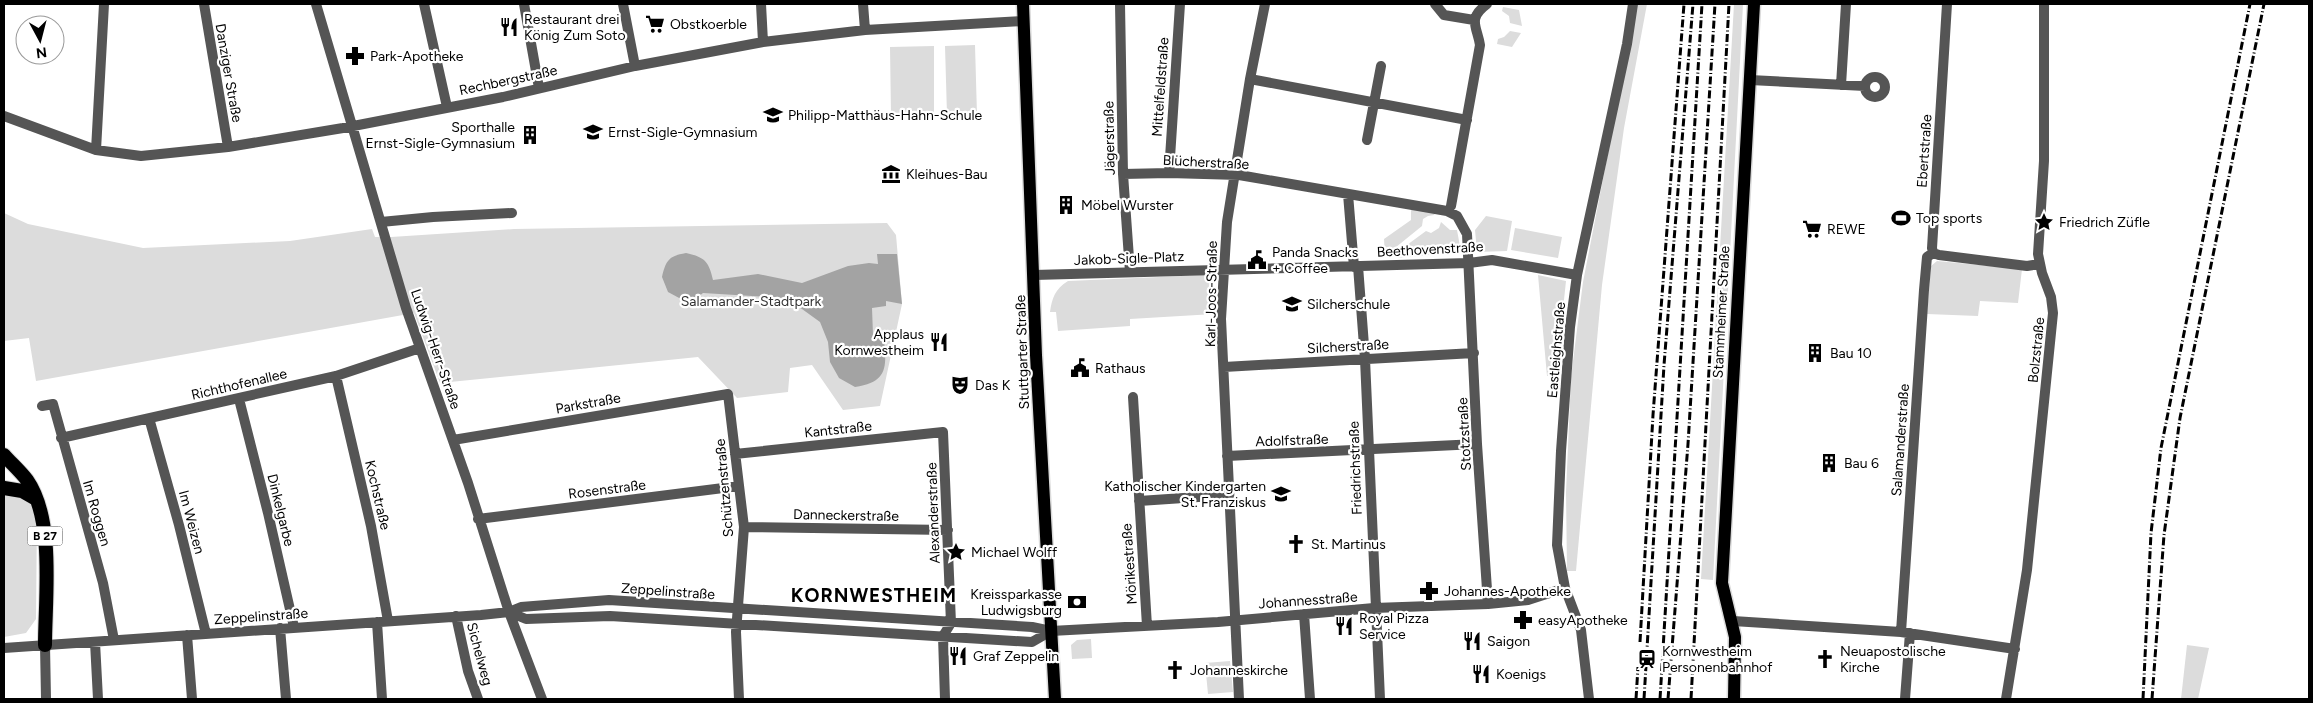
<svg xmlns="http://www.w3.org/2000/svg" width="2313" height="703" font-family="Figtree,sans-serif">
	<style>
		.green { fill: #dcdcdc }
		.water { fill: #a3a3a3 }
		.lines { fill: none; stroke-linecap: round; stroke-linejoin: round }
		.major-casing { stroke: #dbdbdb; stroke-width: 15 }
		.highway-casing { stroke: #dbdbdb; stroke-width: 16 }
		.minor { stroke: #555; stroke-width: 10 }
		.major { stroke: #000; stroke-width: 12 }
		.highway { stroke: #000; stroke-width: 14 }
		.rail { stroke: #000; stroke-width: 3; stroke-dasharray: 8 2.5 1 2.5; stroke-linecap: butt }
		.labels { text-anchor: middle; stroke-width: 4.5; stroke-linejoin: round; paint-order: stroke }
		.shield { fill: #fff; stroke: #4c4c4c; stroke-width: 1 }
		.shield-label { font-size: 12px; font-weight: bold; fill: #000 }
		.poi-label { font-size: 14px; fill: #000; stroke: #fff; text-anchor: start }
		.street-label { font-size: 14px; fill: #000; stroke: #fff }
		.park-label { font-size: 14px; fill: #333; stroke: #fff }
		.district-label { font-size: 19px; font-weight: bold; letter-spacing: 1px; fill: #000; stroke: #fff }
	</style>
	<rect width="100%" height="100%" fill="#fff"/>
	<path class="green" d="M1637,4H1647L1624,128L1602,285L1576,571H1567L1566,492L1571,377L1583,282Z
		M1734,4H1743L1713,580L1701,579Z
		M1503,7L1519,10L1522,26L1510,23L1509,16L1502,11Z
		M1510,31L1521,33L1512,47L1497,44L1498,39L1504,37Z
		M975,45L977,115H947L945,46Z
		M934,46V115L891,116L890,47Z
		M1411,209L1436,212L1434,215L1428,216L1423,219L1422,226L1385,256L1384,239L1411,220Z
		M4,213L28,224L143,248L290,241L372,229L375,237H391L514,229L887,223L896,235L902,304L880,406L843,410L812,365L790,368L788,392L737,398L698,357L440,383L414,313L36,381L29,338L4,341Z
		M1486,216L1512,221L1507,251L1477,252L1475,230Z
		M1441,222L1450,230H1457L1461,252L1396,258V253L1426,231L1431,233L1439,228Z
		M1515,228L1562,237L1558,258L1511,250Z
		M1937,261L2022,269L2018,303L1980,301L1978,316L1927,314L1931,266Z
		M1205,275L1213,283L1214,314L1130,319V326L1058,331L1056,312H1050C1052,298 1055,289 1068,281Z
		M1538,275L1566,281L1556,375L1547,376Z
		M18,494L28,500L37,513L36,619L26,633L4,637V496Z
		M1091,639L1092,658L1072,659L1071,645L1077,640Z
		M2187,645L2209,648L2198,699H2181Z
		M1230,661L1233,692L1208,694L1205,663Z"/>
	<path class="water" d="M686,253C705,257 709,262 713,280L758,274L802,283L848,266L869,263L878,264L877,254H897L902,304L886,301V306L872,308L873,335H884C886,365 890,382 855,387L839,378L830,362L828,342L820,322L802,309L787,301L768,297L703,293L698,297L681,299L668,292L662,277C666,260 669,256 686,253Z"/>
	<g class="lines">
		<g class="major-casing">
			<path id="major" d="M1023,4L1036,355L1055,699
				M1734,699L1735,637L1722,583L1754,4"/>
		</g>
		<g class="highway-casing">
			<path id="highway" d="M4,455C11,463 20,471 27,480C55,520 45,598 45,645
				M4,488L22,491L36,499"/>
		</g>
		<path class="minor" d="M204,4L228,147
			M316,4L406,308L468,483L509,612L542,699
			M424,4L447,107
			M524,4L539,88
			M623,4L635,66
			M761,4L763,42
			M863,4L865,30
			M1120,4L1123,174L1130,272
			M1435,4L1444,15L1474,20
			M1865 87a10 10 0 1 1 20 0a10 10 0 1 1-20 0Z
			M1250,79L1467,120
			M1750,80L1865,86
			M1841,85L1846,4
			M4,116L96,150L141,156L228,147L343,128L503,97L635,66L763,42L865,30L1024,21
			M1367,140L1381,66
			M96,150L104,4
			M1169,173L1180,4
			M1123,174L1169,173L1239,175L1447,211L1457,216L1467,234L1477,444L1488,604
			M1348,194L1354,267
			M1451,206L1480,45C1477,26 1467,19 1487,4
			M381,222L433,217L512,213
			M1933,253L1932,248L1947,4
			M1933,253L1939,255L2027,266L2039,264
			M1358,266L1365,359L1380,699
			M1034,275L1469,263L1492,260L1577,275
			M1224,367L1474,353
			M336,376L371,526L388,621
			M1133,397L1147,626
			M239,399L268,513L294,627
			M42,406L53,404L103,583L114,640
			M149,418L179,525L206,634
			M61,438L336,376L420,348
			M453,440L728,394L744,527L736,632L739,699
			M735,454L943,432L951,623L943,636L945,699
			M1227,456L1477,444
			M1139,501L1228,495
			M478,519L739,486
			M744,527L948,530
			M509,612L526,619L610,616L1032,642L1051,631
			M1304,614L1310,699
			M456,616L468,671L478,699
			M1733,621L1901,632L2015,649
			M377,622L382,699
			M280,628L286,699
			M1901,632L1924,290L1927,257L1933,253
			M187,635L192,699
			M95,642L98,699
			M45,645L46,699
			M4,648L481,615L509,612L521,607L609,600L1032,627L1051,631L1218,622L1374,608L1488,604L1528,600L1565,588
			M1239,699L1221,319L1227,222L1250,79L1265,4
			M1589,699L1581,630L1565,588L1557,545L1561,451L1570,327L1577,275L1627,44L1633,4
			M1905,699L1910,633
			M2006,699L2027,570L2053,313L2051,297L2042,273L2038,254L2044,161V4"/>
		<use href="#major" class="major"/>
		<use href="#highway" class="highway"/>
		<path class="rail" d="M1640,642L1653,415L1684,4
			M1636,699L1638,667
			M1644,699L1664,365L1693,4
			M1660,699L1702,4
			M1668,699L1688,444L1715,4
			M1691,699L1729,4
			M2143,699L2151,533L2161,448L2250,4
			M2152,699L2164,535L2180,418L2264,4"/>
	</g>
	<defs>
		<g id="supermarket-bare" transform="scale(1.5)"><path d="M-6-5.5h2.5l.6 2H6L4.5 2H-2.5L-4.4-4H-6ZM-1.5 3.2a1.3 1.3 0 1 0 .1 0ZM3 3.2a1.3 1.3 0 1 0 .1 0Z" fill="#000" stroke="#fff" stroke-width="2.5" paint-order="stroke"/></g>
		<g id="restaurant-bare" transform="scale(1.5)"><path d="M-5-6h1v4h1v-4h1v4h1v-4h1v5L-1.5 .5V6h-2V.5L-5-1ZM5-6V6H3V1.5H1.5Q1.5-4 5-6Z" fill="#000" stroke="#fff" stroke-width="2.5" paint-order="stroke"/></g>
		<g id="pharmacy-bare" transform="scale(1.5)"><path d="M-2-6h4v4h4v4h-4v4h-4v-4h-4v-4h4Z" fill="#000" stroke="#fff" stroke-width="2.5" paint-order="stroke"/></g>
		<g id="school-bare" transform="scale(1.5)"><path d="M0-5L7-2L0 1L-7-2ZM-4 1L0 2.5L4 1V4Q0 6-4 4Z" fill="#000" stroke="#fff" stroke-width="2.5" paint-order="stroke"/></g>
		<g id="building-bare" transform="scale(1.5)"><path d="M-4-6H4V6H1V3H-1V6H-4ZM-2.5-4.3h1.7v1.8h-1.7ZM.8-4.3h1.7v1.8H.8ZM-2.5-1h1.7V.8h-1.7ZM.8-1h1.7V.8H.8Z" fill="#000" stroke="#fff" stroke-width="2.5" paint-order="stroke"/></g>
		<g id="museum-bare" transform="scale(1.5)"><path d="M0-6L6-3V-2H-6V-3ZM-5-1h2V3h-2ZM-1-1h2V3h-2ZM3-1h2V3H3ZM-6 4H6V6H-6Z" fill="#000" stroke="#fff" stroke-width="2.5" paint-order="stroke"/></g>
		<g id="stadium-bare" transform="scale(1.5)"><path d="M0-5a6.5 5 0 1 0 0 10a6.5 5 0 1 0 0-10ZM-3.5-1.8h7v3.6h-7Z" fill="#000" stroke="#fff" stroke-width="2.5" paint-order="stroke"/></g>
		<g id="sight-bare" transform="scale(1.5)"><path d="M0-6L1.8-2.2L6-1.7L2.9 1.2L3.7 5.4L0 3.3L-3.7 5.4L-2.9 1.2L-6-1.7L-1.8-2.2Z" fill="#000" stroke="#fff" stroke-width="2.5" paint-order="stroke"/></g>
		<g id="civic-bare" transform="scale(1.5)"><path d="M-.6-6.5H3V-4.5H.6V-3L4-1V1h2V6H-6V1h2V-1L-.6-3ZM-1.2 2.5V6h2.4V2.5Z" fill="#000" stroke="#fff" stroke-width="2.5" paint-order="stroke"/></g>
		<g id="theatre-bare" transform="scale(1.5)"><path d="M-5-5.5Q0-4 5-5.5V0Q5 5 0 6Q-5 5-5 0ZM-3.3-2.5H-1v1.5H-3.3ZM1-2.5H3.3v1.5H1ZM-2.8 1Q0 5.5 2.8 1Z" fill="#000" stroke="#fff" stroke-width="2.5" paint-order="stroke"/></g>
		<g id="church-bare" transform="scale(1.5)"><path d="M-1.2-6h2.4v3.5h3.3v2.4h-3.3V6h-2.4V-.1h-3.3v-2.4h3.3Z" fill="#000" stroke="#fff" stroke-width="2.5" paint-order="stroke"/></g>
		<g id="bank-bare" transform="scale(1.5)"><path d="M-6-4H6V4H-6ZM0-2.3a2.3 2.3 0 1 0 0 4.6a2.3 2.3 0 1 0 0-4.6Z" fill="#000" stroke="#fff" stroke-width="2.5" paint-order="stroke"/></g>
		<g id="station-bare" transform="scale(1.5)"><path d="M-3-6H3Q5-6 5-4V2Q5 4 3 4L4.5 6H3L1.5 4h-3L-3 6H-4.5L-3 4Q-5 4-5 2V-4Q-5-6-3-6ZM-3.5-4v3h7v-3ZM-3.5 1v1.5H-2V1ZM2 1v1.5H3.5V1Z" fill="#000" stroke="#fff" stroke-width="2.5" paint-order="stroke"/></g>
	</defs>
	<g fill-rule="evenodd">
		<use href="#supermarket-bare" x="655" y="24"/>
		<use href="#restaurant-bare" x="509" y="27"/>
		<use href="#pharmacy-bare" x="355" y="56"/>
		<use href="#school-bare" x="773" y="115"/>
		<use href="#school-bare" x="593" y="132"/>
		<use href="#building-bare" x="530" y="135"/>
		<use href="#museum-bare" x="891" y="174"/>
		<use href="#building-bare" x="1066" y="205"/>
		<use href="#stadium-bare" x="1901" y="218"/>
		<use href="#sight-bare" x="2044" y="222"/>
		<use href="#supermarket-bare" x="1812" y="229"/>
		<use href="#civic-bare" x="1257" y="260"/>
		<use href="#school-bare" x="1292" y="304"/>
		<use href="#restaurant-bare" x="939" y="342"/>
		<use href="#building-bare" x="1815" y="353"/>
		<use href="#civic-bare" x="1080" y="368"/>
		<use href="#theatre-bare" x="960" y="385"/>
		<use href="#building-bare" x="1829" y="463"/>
		<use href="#school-bare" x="1281" y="494"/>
		<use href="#church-bare" x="1296" y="544"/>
		<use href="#sight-bare" x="956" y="552"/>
		<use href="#pharmacy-bare" x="1429" y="591"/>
		<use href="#bank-bare" x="1077" y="602"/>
		<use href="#pharmacy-bare" x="1523" y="620"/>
		<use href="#restaurant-bare" x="1344" y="626"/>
		<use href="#restaurant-bare" x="1472" y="641"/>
		<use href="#restaurant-bare" x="958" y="656"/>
		<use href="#station-bare" x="1647" y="659"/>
		<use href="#church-bare" x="1825" y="659"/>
		<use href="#church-bare" x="1175" y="670"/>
		<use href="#restaurant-bare" x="1481" y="674"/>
	</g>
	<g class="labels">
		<rect class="shield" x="27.5" y="526.5" width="35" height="19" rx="4"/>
		<g class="shield-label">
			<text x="45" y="540">B 27</text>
		</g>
		<g class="poi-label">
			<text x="524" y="24">Restaurant drei<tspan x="524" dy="16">König Zum Soto</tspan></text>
			<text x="670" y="29">Obstkoerble</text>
			<text x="370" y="61">Park-Apotheke</text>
			<text x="788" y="120">Philipp-Matthäus-Hahn-Schule</text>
			<text x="515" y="132" text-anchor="end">Sporthalle<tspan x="515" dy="16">Ernst-Sigle-Gymnasium</tspan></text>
			<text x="608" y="137">Ernst-Sigle-Gymnasium</text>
			<text x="906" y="179">Kleihues-Bau</text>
			<text x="1081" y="210">Möbel Wurster</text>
			<text x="1916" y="223">Top sports</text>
			<text x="2059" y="227">Friedrich Züfle</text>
			<text x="1827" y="234">REWE</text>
			<text x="1272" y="257">Panda Snacks<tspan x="1272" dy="16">+ Coffee</tspan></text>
			<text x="1307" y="309">Silcherschule</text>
			<text x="924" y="339" text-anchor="end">Applaus<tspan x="924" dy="16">Kornwestheim</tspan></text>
			<text x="1830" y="358">Bau 10</text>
			<text x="1095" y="373">Rathaus</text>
			<text x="975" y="390">Das K</text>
			<text x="1844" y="468">Bau 6</text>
			<text x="1266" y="491" text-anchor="end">Katholischer Kindergarten<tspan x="1266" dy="16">St. Franziskus</tspan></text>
			<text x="1311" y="549">St. Martinus</text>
			<text x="971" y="557">Michael Wolff</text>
			<text x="1444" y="596">Johannes-Apotheke</text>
			<text x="1062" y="599" text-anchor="end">Kreissparkasse<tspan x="1062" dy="16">Ludwigsburg</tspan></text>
			<text x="1359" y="623">Royal Pizza<tspan x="1359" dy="16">Service</tspan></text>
			<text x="1538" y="625">easyApotheke</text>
			<text x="1487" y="646">Saigon</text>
			<text x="1662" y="656">Kornwestheim<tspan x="1662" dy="16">Personenbahnhof</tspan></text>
			<text x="1840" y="656">Neuapostolische<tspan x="1840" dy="16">Kirche</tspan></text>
			<text x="973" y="661">Graf Zeppelin</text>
			<text x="1190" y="675">Johanneskirche</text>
			<text x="1496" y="679">Koenigs</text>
		</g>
		<g class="street-label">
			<text transform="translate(229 73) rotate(80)" y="5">Danziger Straße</text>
			<text transform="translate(508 80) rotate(-12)" y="5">Rechbergstraße</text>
			<text transform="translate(1160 87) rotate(-86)" y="5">Mittelfeldstraße</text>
			<text transform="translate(1109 138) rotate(-91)" y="5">Jägerstraße</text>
			<text transform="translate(1924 151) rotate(-86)" y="5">Ebertstraße</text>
			<text transform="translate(1206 162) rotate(3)" y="5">Blücherstraße</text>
			<text transform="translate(1430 249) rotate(-3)" y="5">Beethovenstraße</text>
			<text transform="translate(1129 258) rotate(-2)" y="5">Jakob-Sigle-Platz</text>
			<text transform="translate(1211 294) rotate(-89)" y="5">Karl-Joos-Straße</text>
			<text transform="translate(1721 312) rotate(-87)" y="5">Stammheimer Straße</text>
			<text transform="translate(1348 346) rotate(-3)" y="5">Silcherstraße</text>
			<text transform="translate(436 349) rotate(71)" y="5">Ludwig-Herr-Straße</text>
			<text transform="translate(1556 350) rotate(-85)" y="5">Eastleighstraße</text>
			<text transform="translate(2036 350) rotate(-84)" y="5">Bolzstraße</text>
			<text transform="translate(1022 352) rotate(-92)" y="5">Stuttgarter Straße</text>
			<text transform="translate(239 384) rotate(-13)" y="5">Richthofenallee</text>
			<text transform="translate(588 403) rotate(-10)" y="5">Parkstraße</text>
			<text transform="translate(838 429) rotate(-6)" y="5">Kantstraße</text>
			<text transform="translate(1464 434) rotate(-93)" y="5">Stotzstraße</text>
			<text transform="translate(1292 440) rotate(-2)" y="5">Adolfstraße</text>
			<text transform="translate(1900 440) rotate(-86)" y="5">Salamanderstraße</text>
			<text transform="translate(1355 468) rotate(-92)" y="5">Friedrichstraße</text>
			<text transform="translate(724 488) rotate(-95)" y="5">Schützenstraße</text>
			<text transform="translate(607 489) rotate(-7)" y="5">Rosenstraße</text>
			<text transform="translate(378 495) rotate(77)" y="5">Kochstraße</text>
			<text transform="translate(281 510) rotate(76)" y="5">Dinkelgarbe</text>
			<text transform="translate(97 513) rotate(74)" y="5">Im Roggen</text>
			<text transform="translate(933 513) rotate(-92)" y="5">Alexanderstraße</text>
			<text transform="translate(846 515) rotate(1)" y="5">Danneckerstraße</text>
			<text transform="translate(192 522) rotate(75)" y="5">Im Weizen</text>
			<text transform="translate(1129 564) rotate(-94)" y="5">Mörikestraße</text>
			<text transform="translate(668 591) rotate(4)" y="5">Zeppelinstraße</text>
			<text transform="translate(1308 600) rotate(-4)" y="5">Johannesstraße</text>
			<text transform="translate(261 616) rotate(-4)" y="5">Zeppelinstraße</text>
			<text transform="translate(480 654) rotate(75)" y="5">Sichelweg</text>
		</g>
		<g class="park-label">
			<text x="751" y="306">Salamander-Stadtpark</text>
		</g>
		<g class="district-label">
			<text x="874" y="602">KORNWESTHEIM</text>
		</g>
	</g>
	<rect width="2313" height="703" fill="none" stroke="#000000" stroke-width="10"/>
	<g transform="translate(40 40) rotate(173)"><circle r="24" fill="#ffffff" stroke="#999999"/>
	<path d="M0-4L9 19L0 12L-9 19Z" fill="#000000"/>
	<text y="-8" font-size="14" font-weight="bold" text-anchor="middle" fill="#000000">N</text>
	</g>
</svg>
